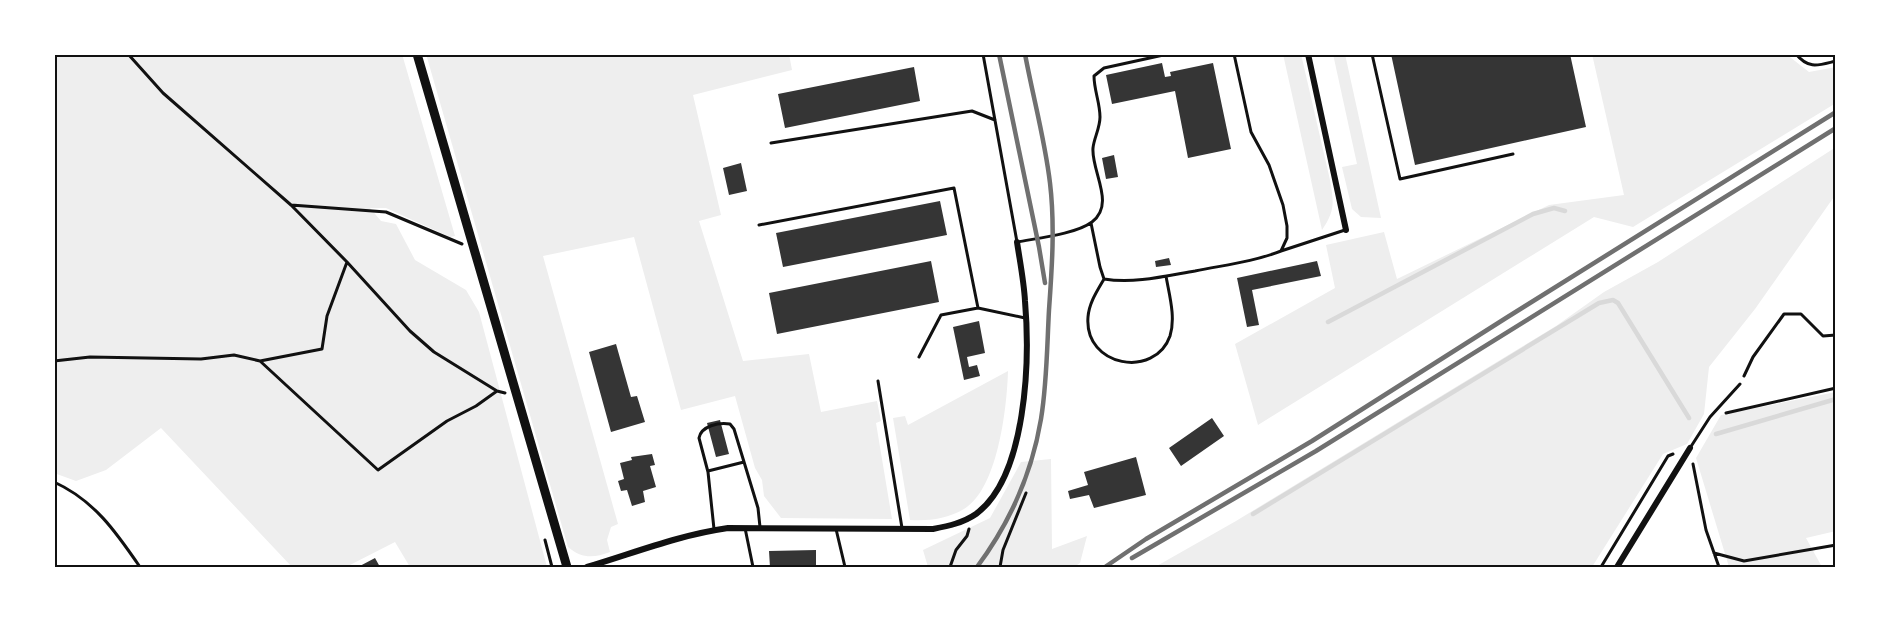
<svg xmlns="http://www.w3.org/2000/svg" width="1890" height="621" font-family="Cabin,sans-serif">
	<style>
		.green { fill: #eee }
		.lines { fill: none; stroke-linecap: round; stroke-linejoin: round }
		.stream { stroke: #d9d9d9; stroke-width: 4.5 }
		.building { fill: #353535 }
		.path { stroke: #111; stroke-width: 3 }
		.service { stroke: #111; stroke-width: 3 }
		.minor { stroke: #111; stroke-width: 6 }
		.secondary { stroke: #111; stroke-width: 9 }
		.rail { stroke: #707070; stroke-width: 4.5 }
		.neatline { fill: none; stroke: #111; stroke-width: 2 }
	</style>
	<rect width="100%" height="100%" fill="#fff"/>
	<path class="green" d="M54,54H402L455,236L450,237L386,208H370L381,221L396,224L415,260L466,290L479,312L547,567H410L395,542L346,567H292L161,428L106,470L76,481L54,473Z
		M426,54H789L792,70L693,95L721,215L699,221L743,361L809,354L821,412L877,401L881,421L876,423L892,519L781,518L764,496L762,480L755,468L735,396L681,410L634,237L543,256L618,524L611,527L607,540L610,552C594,558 582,559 568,547Z
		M1283,54H1301L1330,180C1334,203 1335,211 1322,230Z
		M1333,54H1345L1381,218L1361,217L1352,209L1342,167L1357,164Z
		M1592,54H1786L1809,72L1836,67V103L1633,227L1594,217L1258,425L1235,344L1335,288L1326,245L1384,232L1397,279L1549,205L1624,195Z
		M1836,147V194L1755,309L1709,367L1704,414L1687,444L1663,454L1592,567H1155L1236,521L1556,326L1604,292L1658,262Z
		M1008,371C1007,407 998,489 964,509C947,519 929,521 910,520L893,418L905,416L908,425Z
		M1836,392V531L1806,538L1822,567H1729L1696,458L1721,415Z
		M1051,459L1052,549L1087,536L1080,563L1074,567H928L923,550L990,518L1021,462Z"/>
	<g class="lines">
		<path class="stream" d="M1328,322L1533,214L1554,208L1565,211
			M1716,434L1836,399
			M1253,514L1599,303L1613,300L1618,303L1689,418"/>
	</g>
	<path class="building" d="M1391,54H1570L1586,127L1415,165Z
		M1162,63L1165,77L1171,76L1170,72L1213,63L1231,149L1188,158L1175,91L1112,104L1106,75Z
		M914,67L920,101L785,128L778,94Z
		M1114,155L1118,177L1106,179L1102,158Z
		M741,163L747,191L729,195L723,168Z
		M940,201L947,235L783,267L776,233Z
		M1169,258L1171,265L1156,267L1155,261Z
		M931,261L939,302L777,334L769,293Z
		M1317,261L1321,276L1252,290L1259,325L1247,327L1237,278Z
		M979,321L985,353L967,357L969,367L977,365L980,376L964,380L953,327Z
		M616,344L631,397L637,396L645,422L611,432L589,352Z
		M1212,418L1224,436L1181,466L1169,448Z
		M720,420L729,454L716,457L707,423Z
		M652,454L655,465L650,466L656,487L643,491L645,502L632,506L627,490L621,491L618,481L624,479L620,463L632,460L631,457Z
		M1136,457L1146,495L1094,508L1089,495L1070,499L1068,491L1088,485L1084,472Z
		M816,550V567H770L769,551Z
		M375,558L380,567H358Z"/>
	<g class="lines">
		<path class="path" d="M128,54L163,93L291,205L386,212L462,244
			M1796,54C1809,70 1819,65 1836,61
			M291,205L347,262L410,331L434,352L497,391
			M347,262L327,316L322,349L260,361L378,470L447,421L476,406L497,391L505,393
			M54,361L90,357L201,359L234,355L260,361
			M1744,376L1753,357L1784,314H1801L1823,336L1836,335
			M1726,413L1836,388
			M1693,464L1706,530L1719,567
			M545,540L552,567
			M1714,553L1744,561L1836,545
			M950,567L956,550L967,536L969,529
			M1000,567L1003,550L1026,493
			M1601,567L1668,456L1673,454"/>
		<path class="service" d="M983,54L1017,242C1038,238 1076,234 1092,222C1116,204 1091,171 1093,148C1094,138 1100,128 1100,117C1100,103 1094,90 1094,76L1104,68L1168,54
			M1372,54L1400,179L1513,154
			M771,143L972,111L995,120
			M1091,223L1100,267L1104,279C1097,291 1089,303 1088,317C1084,367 1155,379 1170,336C1176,317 1169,294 1166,276
			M759,225L954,188L978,308L1025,318
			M1281,251L1345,230
			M1104,279C1134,284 1166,276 1195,271C1224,265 1253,262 1281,251L1287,238V226L1283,205L1269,165L1251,132L1234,54
			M919,357L941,315L978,308
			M878,381L902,528
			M1690,448L1710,417L1740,384
			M708,471L744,462
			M54,482C94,500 116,532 140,567
			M745,528L753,567
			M714,529L708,472L699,438C701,426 719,422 730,424L734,429L758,508L760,527
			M836,529L845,567"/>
		<path class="minor" d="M1308,54L1346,230
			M587,567C634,553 679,535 728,528L933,529C948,526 963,523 976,514C1027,476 1030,360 1025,301C1024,282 1020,262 1017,242
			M1617,567L1690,448"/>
		<path class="secondary" d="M417,54L567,567"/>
		<path class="rail" d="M999,54L1039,247L1045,283
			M1132,558L1316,451L1836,128
			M977,567C1009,524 1032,473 1041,419C1047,383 1047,346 1049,310C1052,268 1055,225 1050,183C1045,140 1033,97 1025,54
			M1105,567L1146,539L1312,441L1506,318L1836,112"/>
	</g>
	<rect width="1890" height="621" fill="none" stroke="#ffffff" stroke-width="111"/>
	<rect x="56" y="56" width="1778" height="510" class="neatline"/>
</svg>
